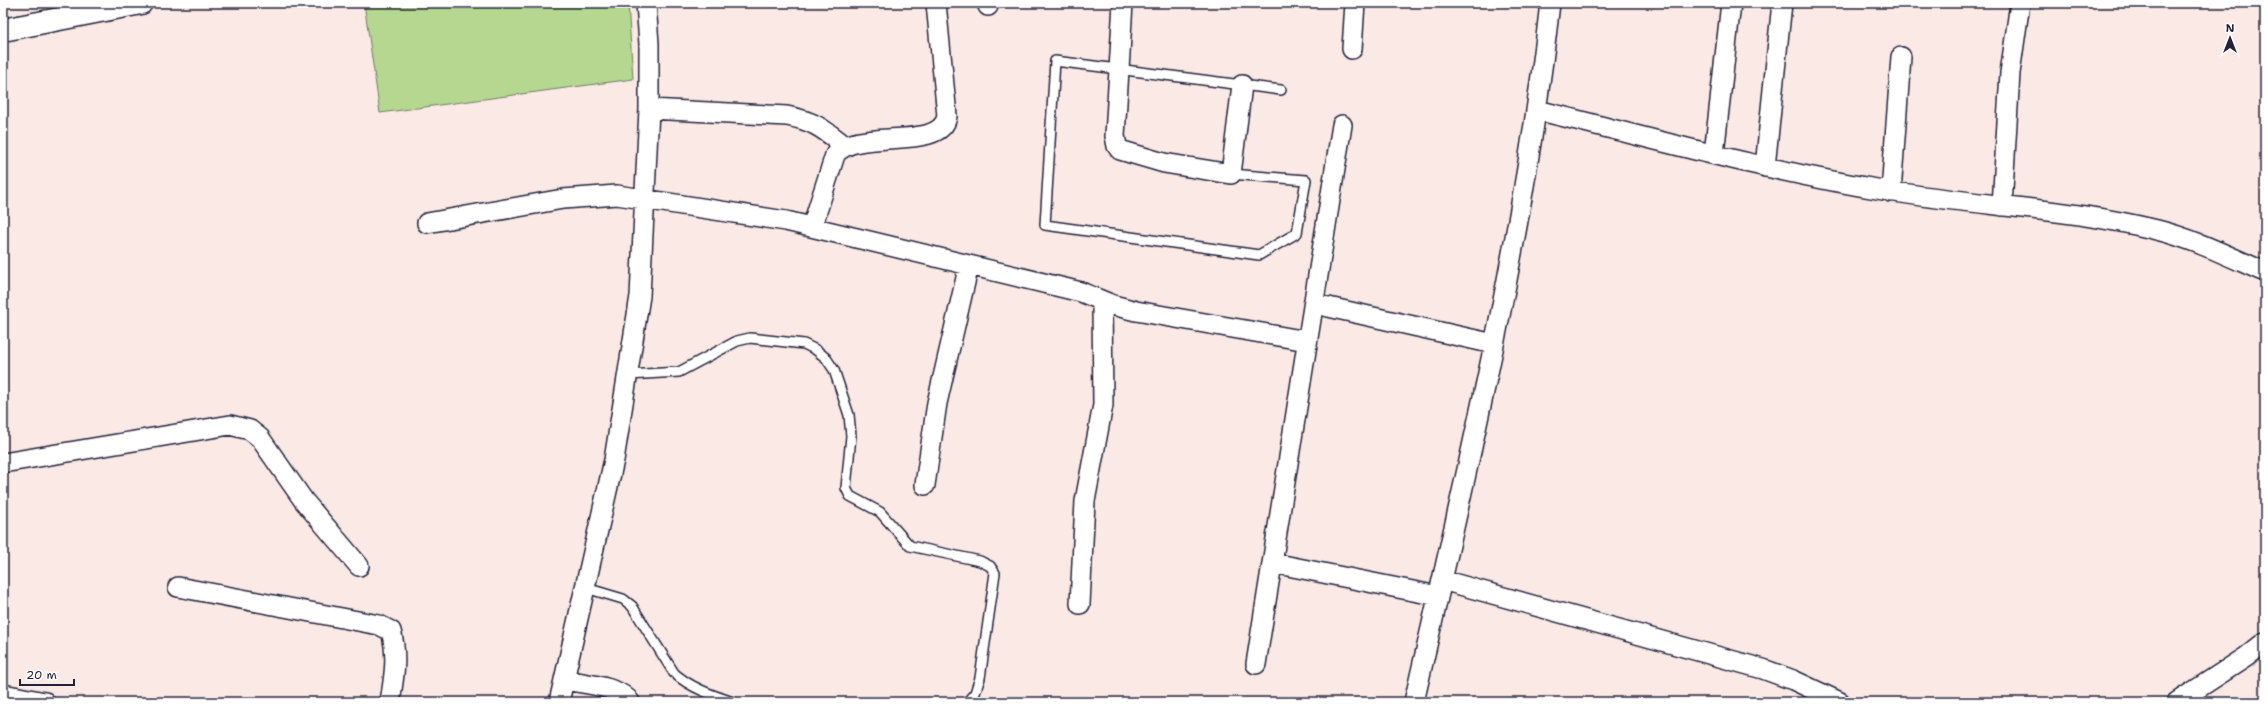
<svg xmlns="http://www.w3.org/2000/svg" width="2268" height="705" font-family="'Shantell Sans',sans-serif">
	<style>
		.green { fill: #b6d790; stroke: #6c7c66 }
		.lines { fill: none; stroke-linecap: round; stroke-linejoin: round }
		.lane-casing { stroke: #22223b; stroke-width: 12 }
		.street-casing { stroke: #22223b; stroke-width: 22 }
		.secondary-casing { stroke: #22223b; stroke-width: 25 }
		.lane { stroke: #fff; stroke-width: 9 }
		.street { stroke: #fff; stroke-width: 19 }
		.secondary { stroke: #fff; stroke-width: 22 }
	</style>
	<rect width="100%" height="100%" fill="#fae9e4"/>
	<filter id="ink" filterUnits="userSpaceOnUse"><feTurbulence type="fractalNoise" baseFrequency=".025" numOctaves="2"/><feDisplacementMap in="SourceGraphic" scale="8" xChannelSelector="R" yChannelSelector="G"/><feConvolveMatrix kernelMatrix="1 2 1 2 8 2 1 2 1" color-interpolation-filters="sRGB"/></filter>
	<g filter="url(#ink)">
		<path class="green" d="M364,3H628L633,79L380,113Z"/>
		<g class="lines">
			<g class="lane-casing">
				<path id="lane" d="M1231,174L1306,180L1297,233L1259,255L1045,225L1055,61L1281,90
					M628,375L679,372L737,341L750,338L804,344L816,350L826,358L834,370L849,415L851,436L846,488L850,496L880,512L910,546L980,561L990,566L995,573L980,678L975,693L967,702
					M586,588L623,599L632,606L674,673C691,688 712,695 733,702"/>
			</g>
			<g class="street-casing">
				<path id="street" d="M988,3V6
					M1123,3L1115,136L1117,146L1120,150L1130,153L1164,163L1231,174L1242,85
					M1352,49L1355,3
					M649,109L787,116C814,121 823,129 844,145
					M1537,110C1654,139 1770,172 1889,191C1978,206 2069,208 2157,230C2194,239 2230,257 2265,272
					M1714,154L1731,3
					M1765,167L1782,3
					M1891,192L1901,57
					M2002,206L2010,73L2020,3
					M427,223L563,199L617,195L786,221L1081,292L1113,305L1136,311L1307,341
					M812,227L835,155C855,126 942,153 947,116L936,3
					M1315,304L1494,344
					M3,463L230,425L250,430L260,438L304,501L359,566
					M925,485L937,403L969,265
					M1273,563L1438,596
					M1442,580L1763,669L1793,680L1840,702
					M178,587L379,625L391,631C398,656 394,677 390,702
					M1080,604L1085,501L1103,405L1102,301
					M1256,664L1342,125
					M565,680C583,684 620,686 630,702
					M3,694L45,702
					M559,702L614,460L640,296L649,109V44L646,3
					M1414,702C1467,470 1524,239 1550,3
					M2177,702L2246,657L2265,642"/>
			</g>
			<g class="secondary-casing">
				<path id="secondary" d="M3,30L141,3"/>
			</g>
			<use href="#lane" class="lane"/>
			<use href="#street" class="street"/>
			<use href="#secondary" class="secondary"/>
		</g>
	</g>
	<rect width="2268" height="705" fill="none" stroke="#fff" stroke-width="16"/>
	<rect x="8" y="8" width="2252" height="689" fill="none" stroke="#22223b" stroke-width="1.5" filter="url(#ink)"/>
	<g transform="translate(2230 38)" stroke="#ffffff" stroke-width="3" paint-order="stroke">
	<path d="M0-3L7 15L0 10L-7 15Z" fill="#22223b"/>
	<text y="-6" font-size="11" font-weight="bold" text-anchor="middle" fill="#22223b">N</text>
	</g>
	<path d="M20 679v6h54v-6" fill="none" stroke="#22223b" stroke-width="2"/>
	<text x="26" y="679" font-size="12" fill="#22223b" stroke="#ffffff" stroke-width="3" paint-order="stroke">20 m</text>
</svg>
